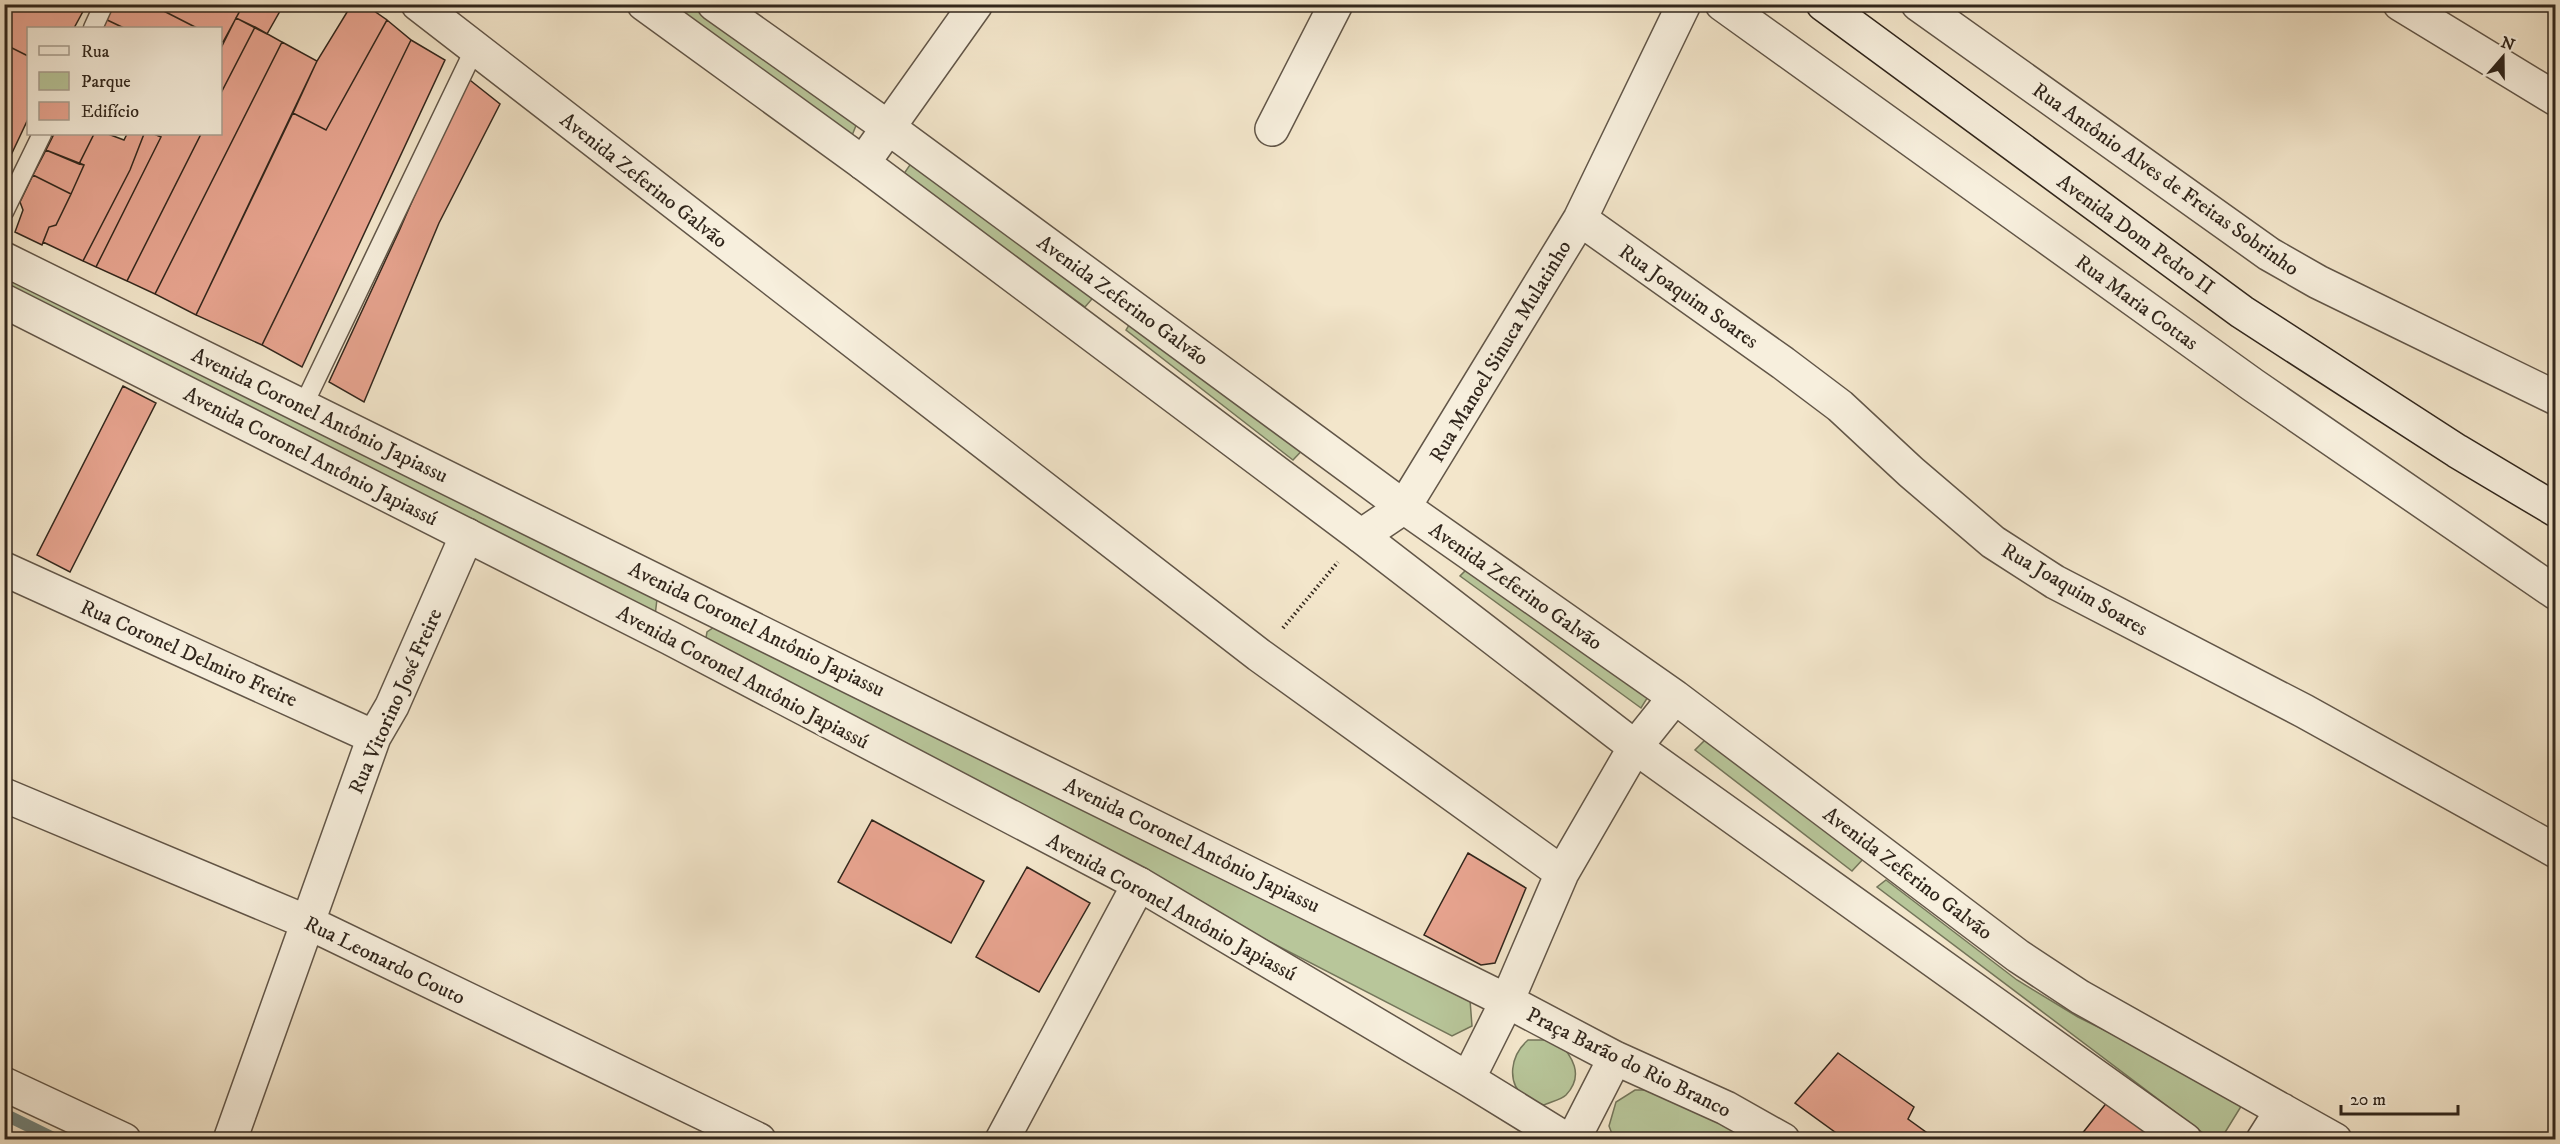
<svg xmlns="http://www.w3.org/2000/svg" width="2560" height="1144" font-family="'IM FELL DW Pica',serif">
	<style>
		.green { fill: #b8c69a; stroke: #74765b; stroke-width: 1.5 }
		.lines { fill: none; stroke-linecap: round; stroke-linejoin: round }
		.stream { stroke: #71827b; stroke-width: 12 }
		.building { fill: #e9a591; stroke: #31261c; stroke-width: 1.5 }
		.service-casing { stroke: #625648; stroke-width: 21 }
		.minor-casing { stroke: #625648; stroke-width: 36 }
		.tertiary-casing { stroke: #625648; stroke-width: 36 }
		.secondary-casing { stroke: #31261c; stroke-width: 36 }
		.path { stroke: #31261c; stroke-width: 4; stroke-dasharray: 1.5 3; stroke-linecap: butt }
		.service { stroke: #f7efdd; stroke-width: 18 }
		.minor { stroke: #f7efdd; stroke-width: 33 }
		.tertiary { stroke: #f7efdd; stroke-width: 33 }
		.secondary { stroke: #f7efdd; stroke-width: 33 }
		.labels { text-anchor: middle; stroke-width: 6; stroke-linejoin: round; paint-order: stroke }
		.street-label { font-size: 21px; fill: #31261c; stroke: #f7efdd }
	</style>
	<rect width="100%" height="100%" fill="#f3e6cb"/>
	<filter id="stains"><feTurbulence type="fractalNoise" baseFrequency=".00333" numOctaves="4"/><feColorMatrix values="0 0 0 0 .2 0 0 0 0 .09 0 0 0 0 .02 0 0 0 .5 -.17"/></filter>
	<radialGradient id="worn" r=".72"><stop offset=".6" stop-color="#630" stop-opacity="0"/><stop offset="1" stop-color="#630" stop-opacity=".3"/></radialGradient>
	<path class="green" d="M668,5H691L857,123L849,143Z
		M914,159L1098,292L1085,307L903,175Z
		M4,271L657,599L655,616L5,290Z
		M1135,315L1309,443L1293,460L1126,330Z
		M1474,562L1651,692L1641,708L1460,576Z
		M720,623L1470,1000L1472,1026L1452,1036L704,649L707,632Z
		M1706,739L1864,858L1852,871L1695,750Z
		M1886,880L2017,980L2078,1017L2245,1100L2221,1139H2211L1877,887Z
		M1528,1040H1557C1572,1056 1585,1075 1566,1095C1561,1100 1550,1102 1544,1105C1538,1103 1530,1102 1526,1099C1505,1082 1511,1055 1528,1040Z
		M1635,1090H1659L1752,1139H1614L1609,1126L1616,1102Z"/>
	<g class="lines">
		<path class="stream" d="M4,1114L57,1140"/>
	</g>
	<path class="building" d="M6,4H87L74,28H28V56L4,44Z
		M109,4H150L197,28H124L103,18Z
		M150,4H238L242,7L223,42L220,41V28H197Z
		M238,4H284L267,34L236,18L242,7Z
		M352,4H364L387,20L326,130L293,113L317,61Z
		M103,18L124,28H98Z
		M236,18L255,27L220,95V50Z
		M387,20L411,40L262,345L196,315L293,113L326,130Z
		M255,27L282,42L155,294L127,281L201,134H220V95Z
		M411,40L445,60L302,367L262,345Z
		M282,42L317,61L196,315L155,294Z
		M4,44L28,56V119L4,170Z
		M466,77L500,104L439,223L364,402L329,382L400,229Z
		M54,134H94L79,164L46,150Z
		M94,134H108L124,140L127,134H144L130,170L83,261L43,242L49,227L56,225L71,194L84,165L79,164Z
		M144,134H154L161,137L96,267L83,261L130,170Z
		M154,134H201L127,281L96,267L161,137Z
		M46,150L84,165L71,194L33,175Z
		M33,175L71,194L56,225L49,227L42,245L15,232L23,210L20,202Z
		M123,386L156,403L70,572L37,555Z
		M872,820L984,881L951,943L838,882Z
		M1468,853L1526,888L1495,963L1481,965L1424,935Z
		M1027,867L1090,903L1039,992L976,957Z
		M1838,1053L1914,1107L1908,1119L1937,1140H1846L1795,1103Z
		M2108,1101L2156,1140H2077Z"/>
	<g class="lines">
		<g class="service-casing">
			<path id="service" d="M93,28L104,4
				M4,212L42,134
				M303,406L475,48"/>
		</g>
		<g class="minor-casing">
			<path id="minor" d="M1722,4L2253,385L2556,593
				M1918,4L2269,254L2318,282L2556,398
				M2400,4L2556,99
				M1272,129L1336,4
				M863,163L976,4
				M1580,219L1783,363L1840,406L1911,472L1993,542L2055,582L2304,711L2556,851
				M1361,536L1404,507L1580,219L1684,4
				M4,569L374,737
				M4,795L307,922L759,1140
				M4,1084L124,1140
				M230,1140L374,737L392,706L467,535
				M1002,1140L1139,884"/>
		</g>
		<g class="tertiary-casing">
			<path id="tertiary" d="M418,4L1259,655L1562,873
				M644,4L863,163L1361,536L1635,747L2185,1140
				M714,4L889,128L1404,507L1675,697L2018,956L2080,997L2335,1140
				M4,259L1507,1001L1615,1058L1726,1108L1783,1140
				M4,301L670,638L1139,884L1468,1079L1567,1140
				M1468,1079L1507,1001L1562,873L1635,747L1675,697
				M1573,1140L1615,1058
				M2263,1140L2282,1110"/>
		</g>
		<g class="secondary-casing">
			<path id="secondary" d="M1823,4L2242,312L2457,451L2556,510"/>
		</g>
		<path class="path" d="M1283,628L1338,562"/>
		<use href="#service" class="service"/>
		<use href="#minor" class="minor"/>
		<use href="#tertiary" class="tertiary"/>
		<use href="#secondary" class="secondary"/>
	</g>
	<g class="labels">
		<g class="street-label">
			<text transform="translate(2166 179) rotate(35)" y="7">Rua Antônio Alves de Freitas Sobrinho</text>
			<text transform="translate(644 180) rotate(38)" y="7">Avenida Zeferino Galvão</text>
			<text transform="translate(2136 234) rotate(36)" y="7">Avenida Dom Pedro II</text>
			<text transform="translate(1689 296) rotate(35)" y="7">Rua Joaquim Soares</text>
			<text transform="translate(1123 300) rotate(36)" y="7">Avenida Zeferino Galvão</text>
			<text transform="translate(2137 302) rotate(36)" y="7">Rua Maria Cottas</text>
			<text transform="translate(1500 351) rotate(-59)" y="7">Rua Manoel Sinuca Mulatinho</text>
			<text transform="translate(320 415) rotate(26)" y="7">Avenida Coronel Antônio Japiassu</text>
			<text transform="translate(311 456) rotate(27)" y="7">Avenida Coronel Antônio Japiassú</text>
			<text transform="translate(1516 586) rotate(35)" y="7">Avenida Zeferino Galvão</text>
			<text transform="translate(2075 589) rotate(30)" y="7">Rua Joaquim Soares</text>
			<text transform="translate(757 629) rotate(26)" y="7">Avenida Coronel Antônio Japiassu</text>
			<text transform="translate(189 653) rotate(24)" y="7">Rua Coronel Delmiro Freire</text>
			<text transform="translate(743 677) rotate(28)" y="7">Avenida Coronel Antônio Japiassú</text>
			<text transform="translate(395 701) rotate(-66)" y="7">Rua Vitorino José Freire</text>
			<text transform="translate(1192 845) rotate(26)" y="7">Avenida Coronel Antônio Japiassu</text>
			<text transform="translate(1908 873) rotate(37)" y="7">Avenida Zeferino Galvão</text>
			<text transform="translate(1172 907) rotate(29)" y="7">Avenida Coronel Antônio Japiassú</text>
			<text transform="translate(385 960) rotate(26)" y="7">Rua Leonardo Couto</text>
			<text transform="translate(1629 1062) rotate(26)" y="7">Praça Barão do Rio Branco</text>
		</g>
	</g>
	<rect width="2560" height="1144" fill="none" stroke="#f3e6cb" stroke-width="24"/>
	<rect x="6" y="6" width="2548" height="1132" fill="none" stroke="#31261c" stroke-width="3"/>
	<rect x="12" y="12" width="2536" height="1120" fill="none" stroke="#31261c" stroke-width="1.5"/>
	<rect x="27" y="27" width="195" height="108" fill="#f7efdd" stroke="#a89f90" stroke-width="1.5"/>
	<rect x="39" y="46" width="30" height="9" fill="#f7efdd" stroke="#a89f90" stroke-width="1.5"/>
	<text x="81" y="57" font-size="18" fill="#31261c">Rua</text>
	<rect x="39" y="72" width="30" height="18" fill="#b8c69a" stroke="#a89f90" stroke-width="1.5"/>
	<text x="81" y="87" font-size="18" fill="#31261c">Parque</text>
	<rect x="39" y="102" width="30" height="18" fill="#e9a591" stroke="#a89f90" stroke-width="1.5"/>
	<text x="81" y="117" font-size="18" fill="#31261c">Edifício</text>
	<g transform="translate(2503 57) rotate(20)" stroke="#f7efdd" stroke-width="4.5" paint-order="stroke">
	<path d="M0-4.5L10 22L0 15L-10 22Z" fill="#31261c"/>
	<text y="-9" font-size="16" font-weight="bold" text-anchor="middle" fill="#31261c">N</text>
	</g>
	<path d="M2341 1105v9h117v-9" fill="none" stroke="#31261c" stroke-width="3"/>
	<text x="2350" y="1105" font-size="18" fill="#31261c" stroke="#f7efdd" stroke-width="4.5" paint-order="stroke">20 m</text>
	<rect width="100%" height="100%" filter="url(#stains)"/>
	<rect width="100%" height="100%" fill="url(#worn)"/>
</svg>
